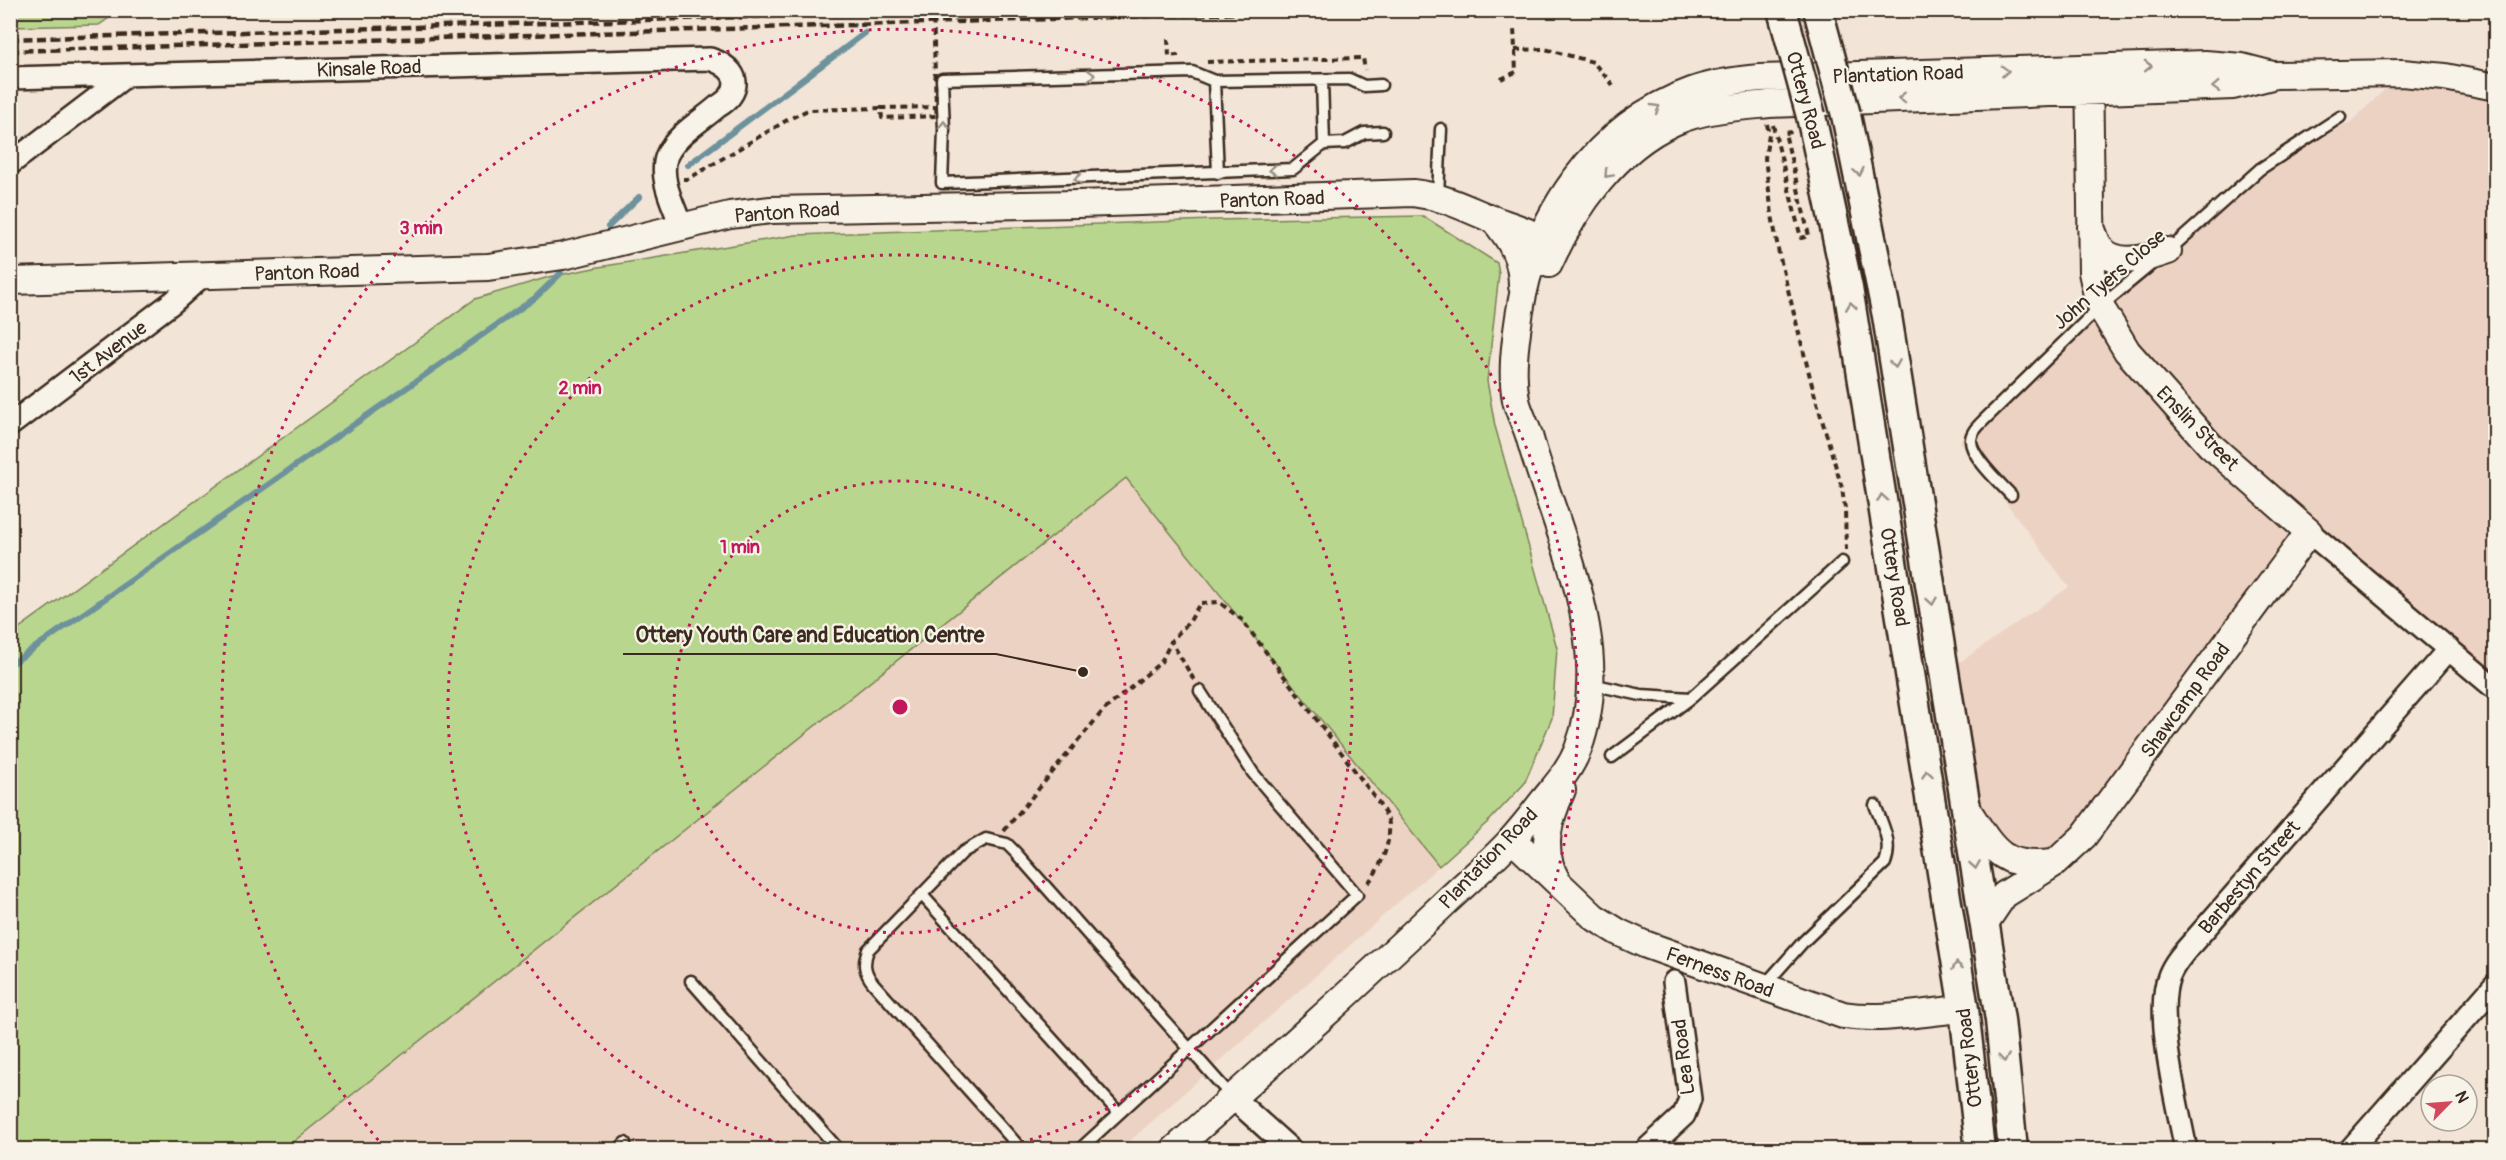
<svg xmlns="http://www.w3.org/2000/svg" width="2506" height="1160" font-family="Pangolin,sans-serif">
	<style>
		.built { fill: #ecd2c3 }
		.green { fill: #b9d68e; stroke: #7a8056; stroke-width: 1.5 }
		.lines { fill: none; stroke-linecap: round; stroke-linejoin: round }
		.stream { stroke: #6d929c; stroke-width: 6 }
		.service-casing { stroke: #3b2a1e; stroke-width: 15 }
		.minor-casing { stroke: #3b2a1e; stroke-width: 26 }
		.tertiary-casing { stroke: #3b2a1e; stroke-width: 30 }
		.secondary-casing { stroke: #3b2a1e; stroke-width: 33 }
		.path { stroke: #3b2a1e; stroke-width: 4; stroke-dasharray: 6 4.5; stroke-linecap: butt }
		.service { stroke: #f7f3e8; stroke-width: 10 }
		.minor { stroke: #f7f3e8; stroke-width: 21 }
		.tertiary { stroke: #f7f3e8; stroke-width: 26 }
		.secondary { stroke: #f7f3e8; stroke-width: 28 }
		.rail { stroke: #3b2a1e; stroke-width: 4.5; stroke-dasharray: 9 4.5; stroke-linecap: butt }
		.secondary-bridge-casing { stroke: #3b2a1e; stroke-width: 33; stroke-linecap: butt }
		.path-bridge { stroke: #3b2a1e; stroke-width: 4; stroke-dasharray: 6 4.5; stroke-linecap: butt }
		.secondary-bridge { stroke: #f7f3e8; stroke-width: 28 }
		.oneway { stroke: #998e83 }
		.ring { fill: none; stroke: #c2185b; stroke-width: 3; stroke-dasharray: 3 6 }
		.labels { text-anchor: middle; stroke-width: 4.5; stroke-linejoin: round; paint-order: stroke }
		.street-label { font-size: 20px; fill: #3b2a1e; stroke: #f7f3e8 }
		.centre { fill: #c2185b; stroke: #f7f3e8; stroke-width: 3 }
		.ring-label { font-size: 18px; text-anchor: middle; font-weight: bold; fill: #c2185b; stroke: #f7f3e8; stroke-width: 4.5; stroke-linejoin: round; paint-order: stroke }
		.leader { fill: none; stroke: #3b2a1e; stroke-width: 2 }
		.callout-dot { fill: #3b2a1e; stroke: #f7f3e8; stroke-width: 2 }
		.callout-label { font-size: 21px; text-anchor: middle; font-weight: bold; fill: #3b2a1e; stroke: #f7f3e8; stroke-width: 4.5; stroke-linejoin: round; paint-order: stroke }
	</style>
	<rect width="100%" height="100%" fill="#f2e4d7"/>
	<filter id="ink" filterUnits="userSpaceOnUse"><feTurbulence type="fractalNoise" baseFrequency=".0167" numOctaves="2"/><feDisplacementMap in="SourceGraphic" scale="12" xChannelSelector="R" yChannelSelector="G"/><feConvolveMatrix kernelMatrix="1 2 1 2 8 2 1 2 1" color-interpolation-filters="sRGB"/></filter>
	<g filter="url(#ink)">
		<path class="built" d="M2402,73L2495,88V689L2309,532L2055,863L1985,837L1943,674L2069,587L1960,441L2033,373L2262,171L2311,138L2351,122Z
			M1126,478L1439,866L1121,1149L284,1150Z"/>
		<path class="green" d="M10,11L11,10L119,11L99,25L11,27Z
			M1423,216L1497,263L1499,274L1487,381L1495,426L1557,648L1552,718L1524,784L1490,820L1439,866L1126,478L284,1149H11V634L475,299L549,277L599,267L796,235L1213,220Z"/>
		<g class="lines">
			<path class="stream" d="M688,165L865,33
				M608,227L639,197
				M10,665L535,298L561,273"/>
			<g class="service-casing">
				<path id="service" d="M1322,80L1324,144
					M1214,81L1218,173
					M1381,85L1364,86L1349,79L1214,81L1192,72L942,79L944,130L942,183L1293,169L1324,144L1345,143L1364,133L1383,132
					M1438,196L1441,129
					M2168,251L2260,169L2340,117
					M2011,495C2000,483 1970,456 1971,440C1971,432 1979,425 1984,420L2101,306L2153,263
					M1591,684L1641,695L1691,698
					M1612,757L1691,698L1842,562
					M923,896L1118,1112
					M691,981L839,1150
					M1763,987L1803,942L1885,863C1893,843 1882,824 1875,805
					M618,1150L625,1143
					M1022,1150L873,983C864,972 863,963 868,950L963,852L986,839L1007,844L1015,852L1232,1097
					M1079,1150L1357,895L1253,773L1200,691"/>
			</g>
			<g class="minor-casing">
				<path id="minor" d="M10,78L710,59C726,64 743,77 731,95C728,100 722,104 717,107C701,121 676,135 667,155C658,178 674,205 681,226
					M10,164L127,75
					M10,425L173,302L203,275
					M2309,532L2496,689
					M1233,1098L1291,1150
					M1646,1150L1684,1115L1690,1099L1674,982
					M2186,1150C2178,1107 2154,1014 2169,976C2174,963 2184,952 2193,942L2449,649
					M2350,1150L2496,984"/>
			</g>
			<g class="tertiary-casing">
				<path id="tertiary" d="M1493,219C1511,240 1522,258 1522,286
					M2091,227C2094,234 2096,243 2101,249C2117,267 2149,258 2168,251
					M1549,264C1574,208 1616,148 1674,122C1703,109 1738,107 1769,104L2233,86L2272,76
					M10,281L488,267L563,256L730,215L771,210L1078,204L1413,193C1446,197 1462,207 1492,219C1514,227 1536,232 1554,249
					M1967,809C1993,849 2001,869 2052,863
					M1512,839L1594,917L1618,932L1644,944L1843,1015C1884,1021 1923,1012 1964,1009
					M1557,881C1539,850 1548,821 1562,790
					M1985,923L2004,895L2055,863L2084,836L2309,532L2210,445L2127,351L2103,311L2097,295L2092,272L2089,68
					M1174,1150C1266,1068 1358,986 1447,901C1468,881 1492,861 1512,839C1523,827 1533,814 1543,801C1556,785 1570,770 1578,749C1616,647 1558,537 1530,439C1527,426 1519,414 1516,400C1511,373 1515,344 1519,317C1533,218 1596,125 1692,91C1714,83 1737,80 1760,78L2205,64L2242,67L2273,75L2402,73L2445,77L2496,87"/>
			</g>
			<g class="secondary-casing">
				<path id="secondary" d="M1846,115L1887,316L2000,1020L2013,1150
					M1811,116L1848,288L1964,1009L1980,1150"/>
			</g>
			<path class="path" d="M1168,39L1169,56L1177,55V60
				M1515,50L1545,49L1593,62L1613,85
				M1207,62L1363,58L1365,70
				M1501,79L1516,72L1514,27
				M936,107L937,116L882,118L881,108Z
				M1767,124L1769,134L1765,158L1772,215L1779,254L1813,389L1842,488L1845,509L1846,550
				M1773,125L1801,238L1809,236L1785,133L1792,132
				M683,179H688L789,119L808,110L881,108
				M1194,680L1171,641L1190,621L1200,603L1219,602L1242,620L1379,803C1382,809 1388,817 1389,824C1391,844 1379,872 1366,885
				M1004,831L1102,712L1161,662L1171,642"/>
			<use href="#service" class="service"/>
			<use href="#minor" class="minor"/>
			<use href="#tertiary" class="tertiary"/>
			<use href="#secondary" class="secondary"/>
			<path class="rail" d="M10,39L980,10
				M10,51L1343,10"/>
			<g class="secondary-bridge-casing">
				<path id="secondary-bridge" d="M1782,10L1811,116
					M1818,10L1846,115"/>
			</g>
			<path class="path-bridge" d="M933,10L936,107"/>
			<use href="#secondary-bridge" class="secondary-bridge"/>
		</g>
		<defs><path id="oneway-chevron" d="M-2-3.5L2.5 0L-2 3.5" fill="none" stroke-width="1.6" stroke-linecap="round" stroke-linejoin="round" transform="scale(1.5)"/></defs>
		<g class="oneway">
			<use href="#oneway-chevron" transform="translate(2148 66) rotate(-1)"/>
			<use href="#oneway-chevron" transform="translate(2005 71) rotate(-2)"/>
			<use href="#oneway-chevron" transform="translate(1091 75) rotate(-2)"/>
			<use href="#oneway-chevron" transform="translate(2216 87) rotate(178)"/>
			<use href="#oneway-chevron" transform="translate(1902 98) rotate(178)"/>
			<use href="#oneway-chevron" transform="translate(1656 108) rotate(-30)"/>
			<use href="#oneway-chevron" transform="translate(944 125) rotate(-91)"/>
			<use href="#oneway-chevron" transform="translate(1273 170) rotate(177)"/>
			<use href="#oneway-chevron" transform="translate(1859 172) rotate(78)"/>
			<use href="#oneway-chevron" transform="translate(1608 174) rotate(133)"/>
			<use href="#oneway-chevron" transform="translate(1078 179) rotate(178)"/>
			<use href="#oneway-chevron" transform="translate(1851 306) rotate(-98)"/>
			<use href="#oneway-chevron" transform="translate(1895 364) rotate(81)"/>
			<use href="#oneway-chevron" transform="translate(1882 498) rotate(-99)"/>
			<use href="#oneway-chevron" transform="translate(1932 601) rotate(81)"/>
			<use href="#oneway-chevron" transform="translate(1927 774) rotate(-99)"/>
			<use href="#oneway-chevron" transform="translate(1975 865) rotate(81)"/>
			<use href="#oneway-chevron" transform="translate(1957 966) rotate(-99)"/>
			<use href="#oneway-chevron" transform="translate(2004 1058) rotate(84)"/>
		</g>
	</g>
	<g class="ring">
		<circle cx="900" cy="707" r="226"/>
		<path d="M806 1149A452 452 0 1 1 994 1149"/>
		<path d="M384 1147A678 678 0 1 1 1416 1147"/>
	</g>
	<g class="labels">
		<g class="street-label">
			<text transform="translate(369 68) rotate(-2)" y="7">Kinsale Road</text>
			<text transform="translate(1898 74) rotate(-2)" y="7">Plantation Road</text>
			<text transform="translate(1806 100) rotate(75)" y="7">Ottery Road</text>
			<text transform="translate(1272 199) rotate(-2)" y="7">Panton Road</text>
			<text transform="translate(787 212) rotate(-4)" y="7">Panton Road</text>
			<text transform="translate(307 272) rotate(-2)" y="7">Panton Road</text>
			<text transform="translate(2109 279) rotate(-41)" y="7">John Tyers Close</text>
			<text transform="translate(108 352) rotate(-37)" y="7">1st Avenue</text>
			<text transform="translate(2198 428) rotate(46)" y="7">Enslin Street</text>
			<text transform="translate(1895 577) rotate(81)" y="7">Ottery Road</text>
			<text transform="translate(2185 700) rotate(-54)" y="7">Shawcamp Road</text>
			<text transform="translate(1488 858) rotate(-46)" y="7">Plantation Road</text>
			<text transform="translate(2249 877) rotate(-49)" y="7">Barbestyn Street</text>
			<text transform="translate(1720 972) rotate(20)" y="7">Ferness Road</text>
			<text transform="translate(1683 1057) rotate(-97)" y="7">Lea Road</text>
			<text transform="translate(1969 1058) rotate(-97)" y="7">Ottery Road</text>
		</g>
	</g>
	<circle cx="900" cy="707" r="9" class="centre"/>
	<g class="ring-label">
		<text x="421" y="234">3 min</text>
		<text x="580" y="394">2 min</text>
		<text x="740" y="553">1 min</text>
	</g>
	<path class="leader" d="M1083 672L996 654H623"/>
	<circle class="callout-dot" cx="1083" cy="672" r="6"/>
	<g class="callout-label">
		<text x="810" y="642">Ottery Youth Care and Education Centre</text>
	</g>
	<rect width="2506" height="1160" fill="none" stroke="#f7f3e8" stroke-width="36"/>
	<rect x="18" y="18" width="2470" height="1124" fill="none" stroke="#3b2a1e" stroke-width="2" filter="url(#ink)"/>
	<g transform="translate(2449 1103) rotate(65)"><circle r="28" fill="#f7f3e8" stroke="#aca397" stroke-width="1.5"/>
	<path d="M0-4.5L10 22L0 15L-10 22Z" fill="#d1495b"/>
	<text y="-9" font-size="16" font-weight="bold" text-anchor="middle" fill="#3b2a1e">N</text>
	</g>
</svg>
